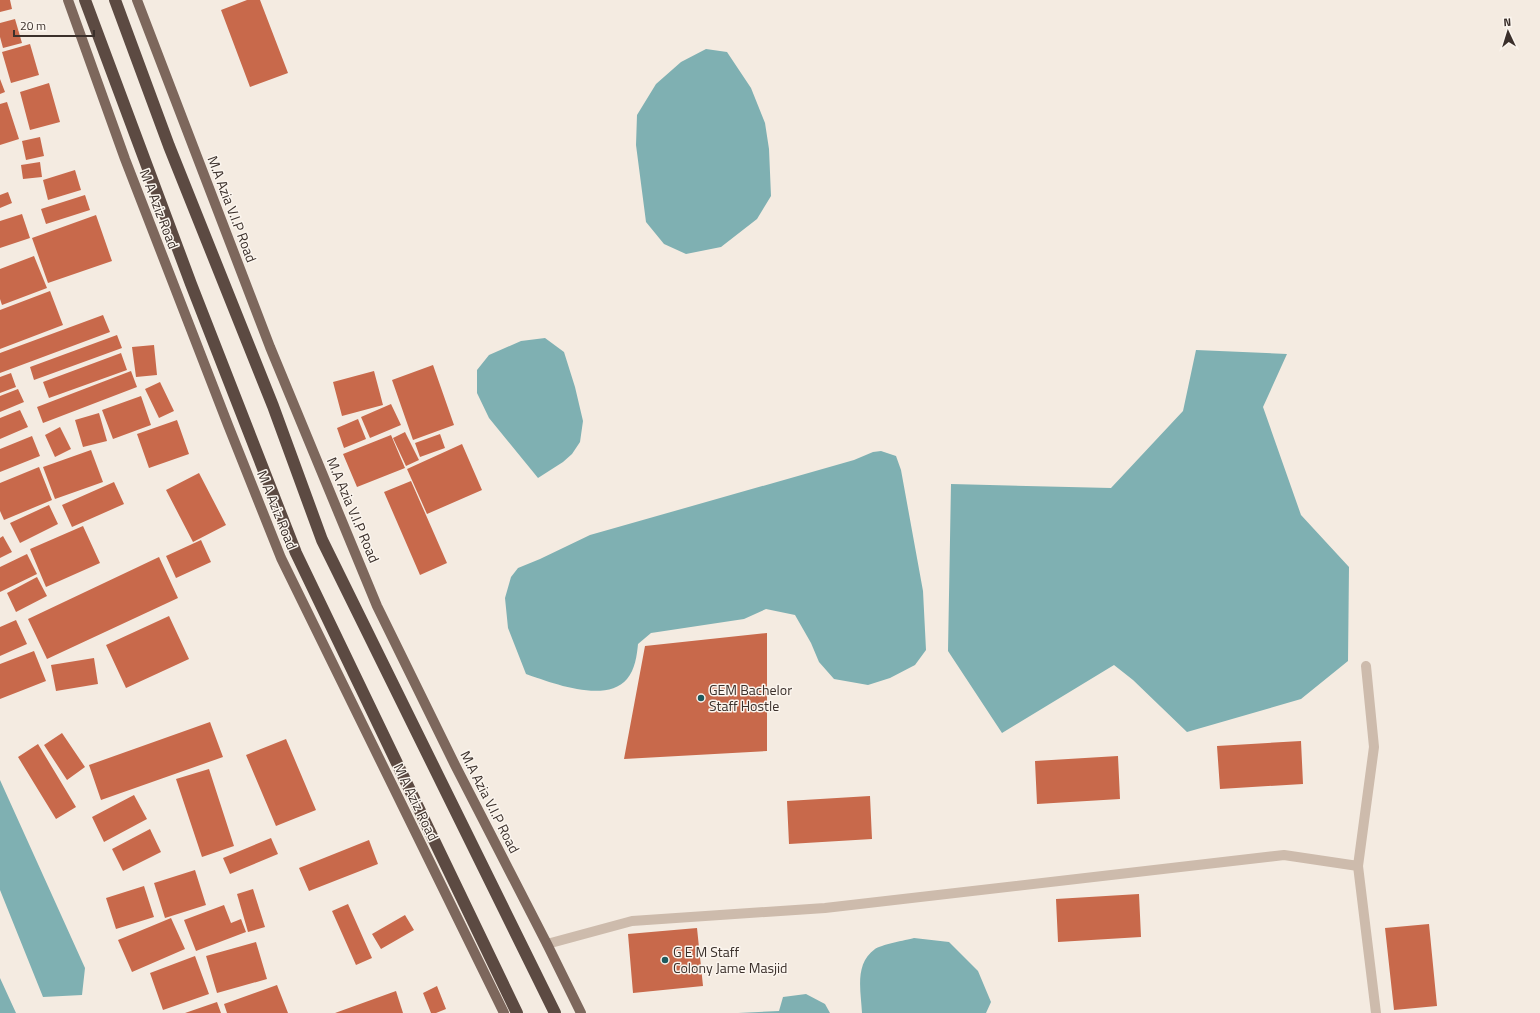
<svg xmlns="http://www.w3.org/2000/svg" width="1540" height="1013" font-family="'Titillium Web',sans-serif">
	<style>
		.water { fill: #7fb0b2 }
		.building { fill: #c8694b }
		.lines { fill: none; stroke-linecap: round; stroke-linejoin: round }
		.minor { stroke: #cdbbac; stroke-width: 10 }
		.major { stroke: #7d675c; stroke-width: 10 }
		.highway { stroke: #5c4a42; stroke-width: 12 }
		.poi-dot { fill: #1f5a5e; stroke: #fbf5ee; stroke-width: 1.5 }
		.labels { text-anchor: middle; stroke-width: 3; stroke-linejoin: round; paint-order: stroke }
		.street-label { font-size: 14px; fill: #3b302b; stroke: #fbf5ee }
		.poi-label { font-size: 14px; fill: #3b302b; stroke: #fbf5ee; text-anchor: start }
	</style>
	<rect width="100%" height="100%" fill="#f4ebe1"/>
	<path class="water" d="M706,49L727,52L751,88L765,123L769,149L771,196L757,219L721,247L686,254L664,244L646,222L636,145L637,115L656,84L681,62Z
		M545,338L564,352L575,387L583,421L580,442L572,454L563,462L538,478L489,418L477,393V370L489,355L521,341Z
		M1196,350L1287,354L1263,407L1301,515L1349,567L1348,661L1301,699L1187,732L1133,680L1114,665L1002,733L948,651L951,484L1111,488L1183,411Z
		M881,451L896,456L901,470L923,591L926,650L915,665L890,678L868,685L834,679L819,662L811,643L795,615L766,609L744,619L651,633L638,644C637,655 635,670 627,679C606,704 552,683 526,674L508,628L505,598L511,577L518,568L540,559L590,535L854,460L873,452Z
		M0,780L85,968L82,995L43,997L0,890Z
		M914,938L949,942L978,971L991,1002L986,1013H862C861,991 854,964 875,949C880,945 906,940 914,938Z
		M0,978L16,1013H0Z
		M806,994L825,1004L830,1013H738L779,1011L783,997Z"/>
	<path class="building" d="M0,0H10L12,9L0,12Z
		M247,0H260L288,73L250,87L221,10Z
		M15,19L22,43L3,48L0,37V23Z
		M30,44L39,75L11,83L2,52Z
		M0,79L5,92L0,94Z
		M49,83L60,122L30,130L20,92Z
		M7,102L19,139L0,145V104Z
		M40,137L44,156L26,160L22,141Z
		M40,162L42,177L23,179L21,165Z
		M75,170L81,190L48,200L43,180Z
		M8,192L12,203L0,208V195Z
		M85,195L90,210L46,224L41,209Z
		M22,214L30,238L0,248V221Z
		M96,215L112,261L48,283L32,238Z
		M34,256L47,288L2,305L0,299V269Z
		M50,291L63,325L0,349V310Z
		M103,315L110,332L0,373V353Z
		M117,335L122,348L34,380L30,367Z
		M154,345L157,375L136,377L132,347Z
		M121,353L127,370L49,398L43,382Z
		M433,365L454,425L413,440L392,380Z
		M131,371L137,387L43,423L37,407Z
		M374,371L383,405L342,416L333,382Z
		M11,373L16,387L0,393V377Z
		M160,382L174,411L159,418L145,389Z
		M18,389L24,402L0,412V396Z
		M141,396L151,425L113,439L102,410Z
		M391,404L401,425L370,438L361,417Z
		M20,410L28,427L0,439V418Z
		M99,413L107,441L83,447L75,420Z
		M358,419L366,439L344,448L337,428Z
		M177,420L189,454L149,468L137,434Z
		M60,427L71,449L55,457L45,435Z
		M405,432L419,460L406,466L393,438Z
		M440,434L445,448L420,457L415,443Z
		M391,435L405,468L357,487L343,454Z
		M32,436L40,456L0,472V449Z
		M462,444L482,490L427,514L407,469Z
		M91,450L103,482L55,499L43,467Z
		M39,467L52,500L4,520L0,511V483Z
		M199,473L226,525L193,542L166,490Z
		M411,481L447,563L420,575L384,492Z
		M114,482L124,504L72,527L62,505Z
		M49,505L58,524L20,543L10,523Z
		M83,526L100,563L46,587L30,549Z
		M3,536L12,552L0,558V538Z
		M201,540L211,562L176,578L166,556Z
		M27,554L37,574L0,592V567Z
		M159,557L178,598L47,659L28,619Z
		M37,577L47,596L16,612L7,593Z
		M169,616L189,659L126,688L106,645Z
		M16,620L27,644L0,656V627Z
		M767,633V751L624,759L645,646Z
		M34,651L46,681L0,699V664Z
		M94,658L98,684L56,691L51,665Z
		M210,722L223,757L101,800L89,765Z
		M62,733L85,767L67,780L44,745Z
		M286,739L316,810L276,826L246,755Z
		M1301,741L1303,784L1220,789L1217,746Z
		M38,744L76,807L56,819L18,757Z
		M1118,756L1120,799L1037,804L1035,761Z
		M209,769L234,846L202,857L176,779Z
		M134,795L147,819L104,842L92,817Z
		M870,796L872,839L789,844L787,801Z
		M150,829L161,852L123,871L112,849Z
		M271,838L278,854L230,874L223,858Z
		M369,840L378,864L309,891L299,868Z
		M195,870L206,905L165,918L154,883Z
		M144,886L154,917L116,929L106,898Z
		M253,889L265,927L248,932L237,894Z
		M1139,894L1141,937L1058,942L1056,899Z
		M348,904L372,958L356,965L332,911Z
		M224,905L231,923L241,919L246,932L196,951L184,920Z
		M405,915L414,930L381,949L372,934Z
		M171,918L185,949L132,972L118,940Z
		M1429,924L1437,1006L1394,1010L1385,928Z
		M697,928L703,986L633,993L628,934Z
		M256,942L267,979L217,993L206,956Z
		M195,956L209,994L163,1010L150,973Z
		M277,985L288,1013H227L224,1004Z
		M437,986L446,1009L436,1013H431L423,993Z
		M396,991L403,1013H335Z
		M217,1002L221,1013H185Z"/>
	<g class="lines">
		<path class="minor" d="M1358,866L1376,1013
			M547,944L632,921L825,908L1284,855L1358,866L1374,747L1366,666"/>
		<path class="major" d="M68,0L125,159L228,425L281,558L504,1013
			M137,0L270,347L377,606L455,765L547,944L581,1013"/>
		<path class="highway" d="M85,0L191,284L296,553L517,1013
			M115,0L169,146L273,406L322,540L555,1013"/>
	</g>
	<g class="poi-dot">
		<circle cx="701" cy="698" r="4"/>
		<circle cx="665" cy="960" r="4"/>
	</g>
	<g class="labels">
		<g class="street-label">
			<text transform="translate(159 209) rotate(69)" y="5">M A Aziz Road</text>
			<text transform="translate(232 209) rotate(69)" y="5">M.A Azia V.I.P Road</text>
			<text transform="translate(277 510) rotate(68)" y="5">M A Aziz Road</text>
			<text transform="translate(353 510) rotate(67)" y="5">M.A Azia V.I.P Road</text>
			<text transform="translate(416 802) rotate(64)" y="5">M A Aziz Road</text>
			<text transform="translate(490 802) rotate(63)" y="5">M.A Azia V.I.P Road</text>
		</g>
		<g class="poi-label">
			<text x="709" y="695">GEM Bachelor<tspan x="709" dy="16">Staff Hostle</tspan></text>
			<text x="673" y="957">G E M Staff<tspan x="673" dy="16">Colony Jame Masjid</tspan></text>
		</g>
	</g>
	<g transform="translate(1508 32) rotate(356)" stroke="#fbf5ee" stroke-width="3" paint-order="stroke">
	<path d="M0-3L7 15L0 10L-7 15Z" fill="#3b302b"/>
	<text y="-6" font-size="11" font-weight="bold" text-anchor="middle" fill="#3b302b">N</text>
	</g>
	<path d="M14 30v6h80v-6" fill="none" stroke="#3b302b" stroke-width="2"/>
	<text x="20" y="30" font-size="12" fill="#3b302b" stroke="#fbf5ee" stroke-width="3" paint-order="stroke">20 m</text>
</svg>
